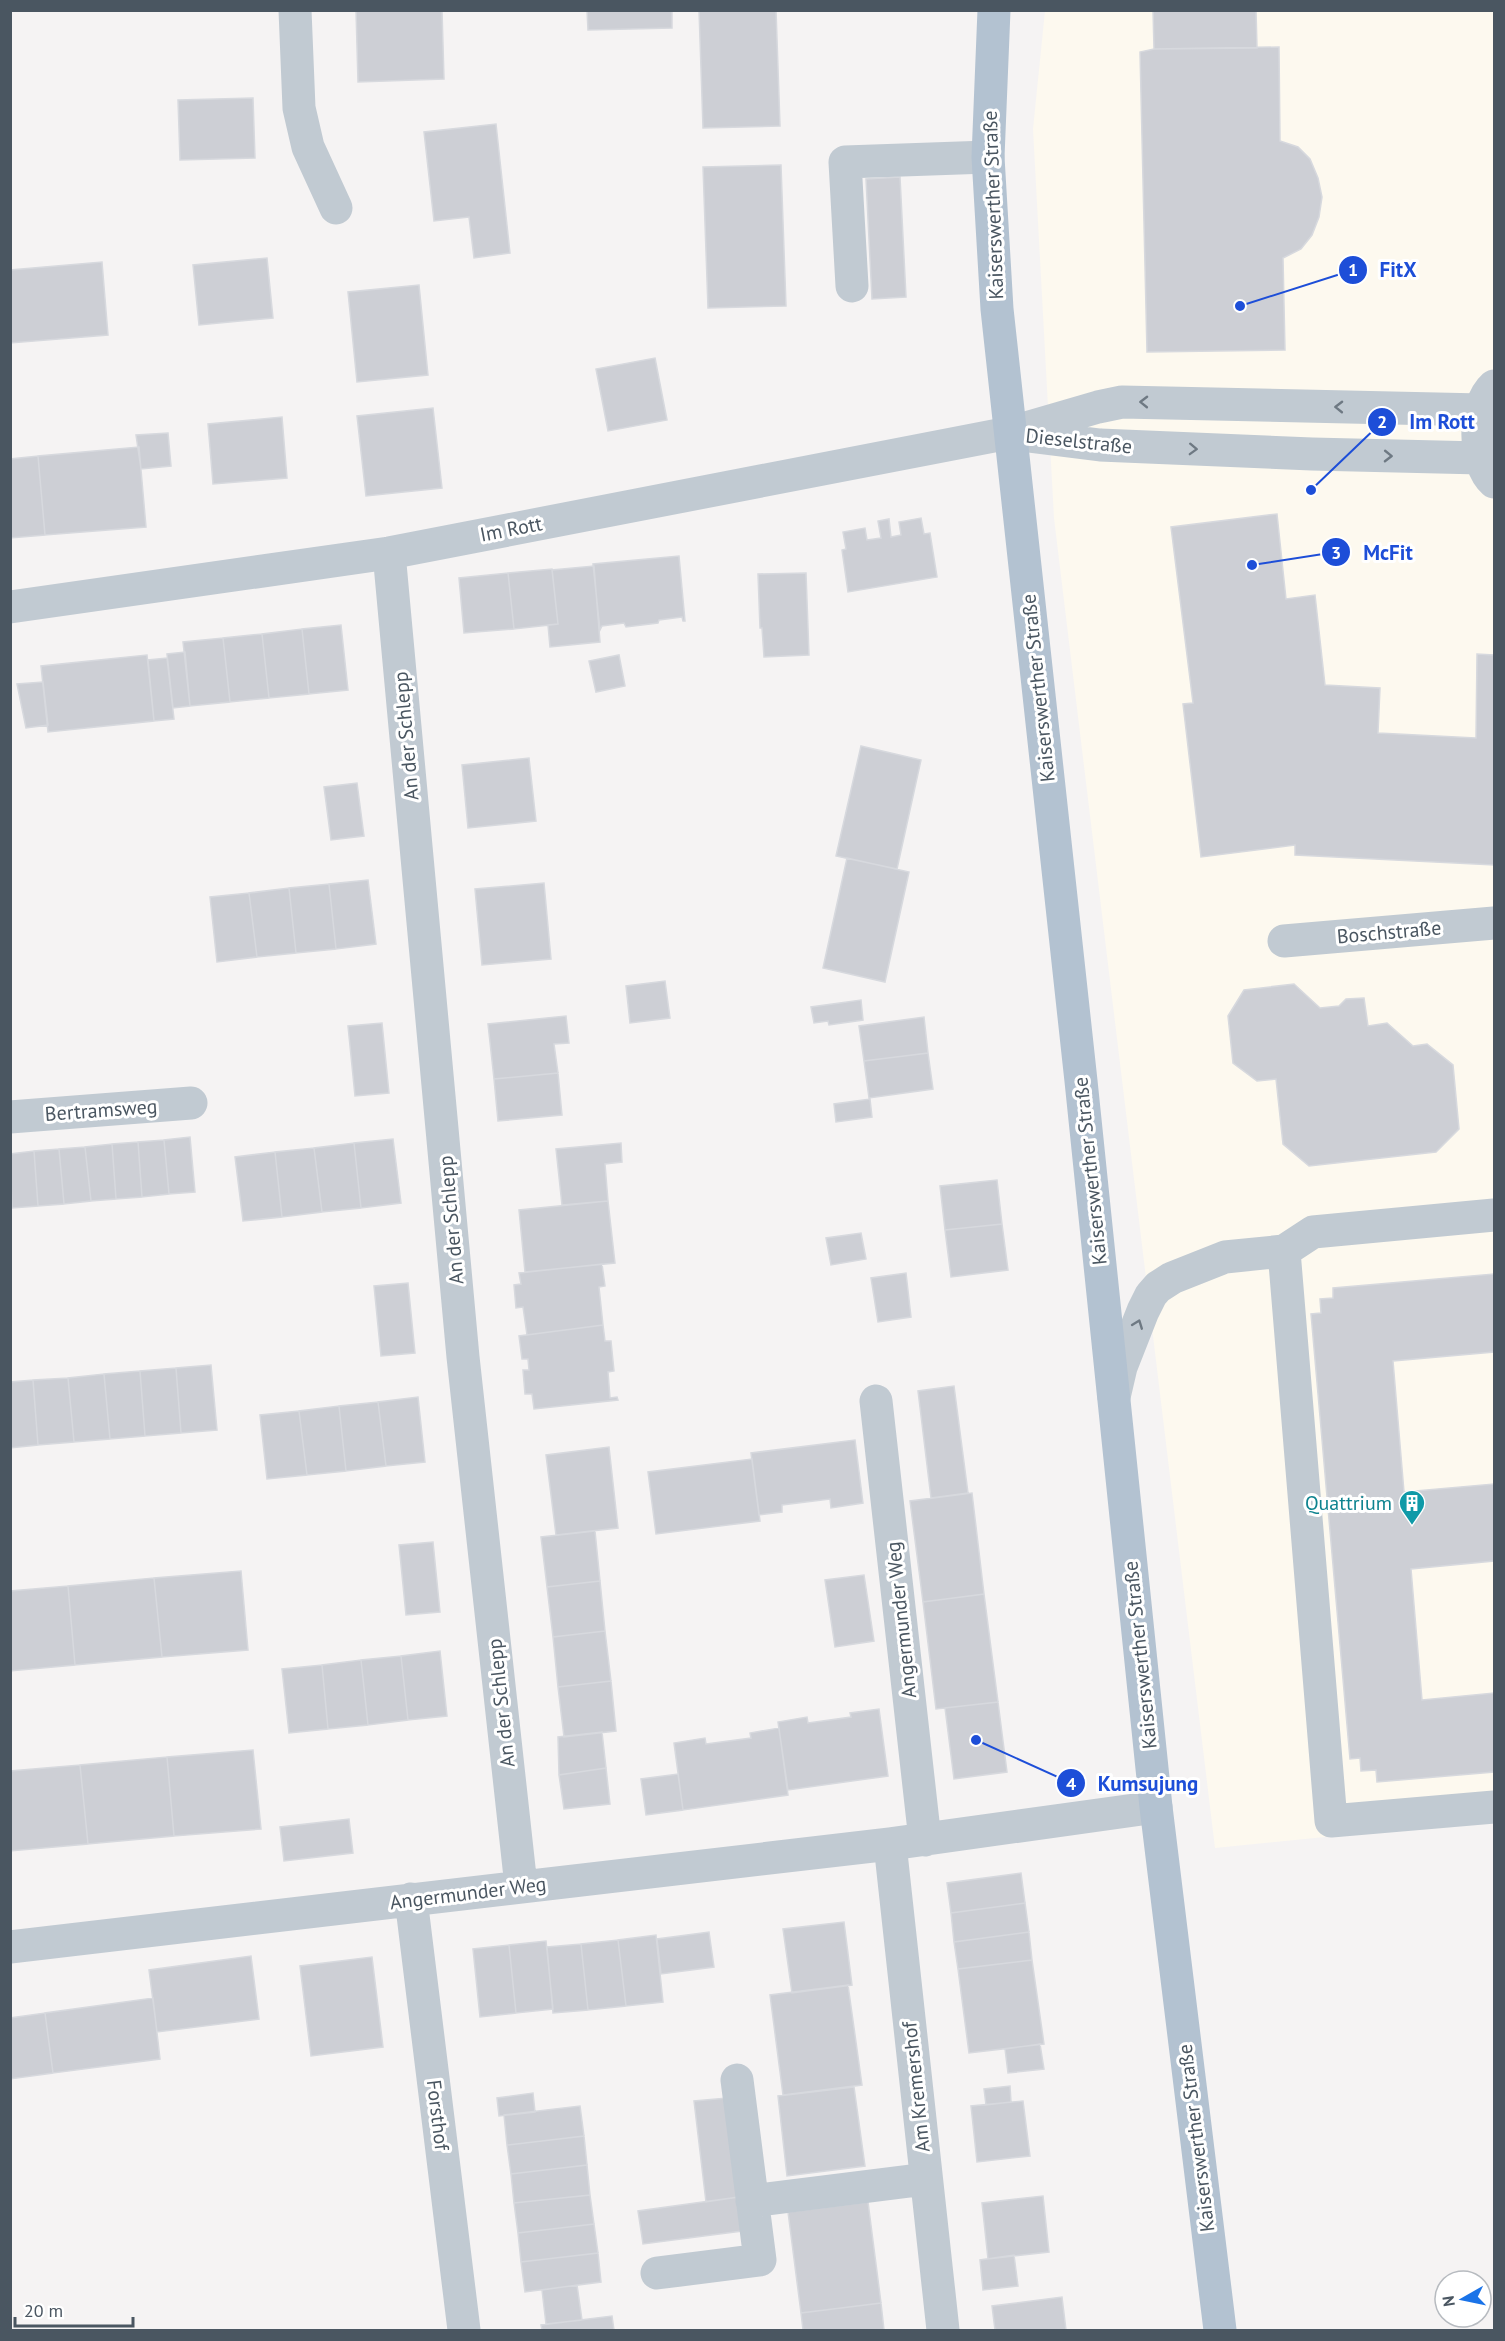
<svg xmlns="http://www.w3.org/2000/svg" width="1505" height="2341" font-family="'PT Sans',sans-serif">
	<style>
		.commercial { fill: #fdf9ef }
		.building { fill: #cdcfd5; stroke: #d7d9de; stroke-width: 1.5 }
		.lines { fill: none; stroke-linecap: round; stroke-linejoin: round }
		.minor { stroke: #c1cad2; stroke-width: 33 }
		.major { stroke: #b3c2d1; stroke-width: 33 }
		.oneway { stroke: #6e7983 }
		.labels { text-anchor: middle; stroke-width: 6; stroke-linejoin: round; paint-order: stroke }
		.street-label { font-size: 20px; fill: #4a5661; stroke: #fff }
		.culture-label { font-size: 20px; fill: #0d838f; stroke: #fff; text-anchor: end }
		.leader { fill: none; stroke: #1d4ed8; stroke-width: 2 }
		.callout-dot { fill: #1d4ed8; stroke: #fff; stroke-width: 2 }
		.mark-label { font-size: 18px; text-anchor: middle; font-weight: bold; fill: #fff }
		.callout-label { font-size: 21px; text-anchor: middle; font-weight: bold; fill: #1d4ed8; stroke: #fff; stroke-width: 6; stroke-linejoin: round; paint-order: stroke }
	</style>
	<rect width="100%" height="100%" fill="#f5f3f3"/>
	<path class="commercial" d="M1045,11H1494V1820L1215,1848L1054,518L1033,129Z"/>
	<path class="building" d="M356,10H442L444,79L358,82Z
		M587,10H672V28L588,30Z
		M699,10H776L780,126L703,128Z
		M1153,10H1256L1257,48L1154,49Z
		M1279,47L1280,141L1298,147L1310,159L1318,178L1322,197L1319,217L1312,235L1301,249L1283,258L1285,350L1147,352L1140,52L1154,49Z
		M253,98L255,158L180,160L178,100Z
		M496,124L510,253L474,258L469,217L434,221L424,132Z
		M781,165L786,306L708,308L703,167Z
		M900,177L906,297L872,299L866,179Z
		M267,258L273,318L199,325L193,265Z
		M102,262L108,335L10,343V270Z
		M419,285L428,375L357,382L348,292Z
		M655,358L667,420L608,431L596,369Z
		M433,408L442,488L366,496L357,416Z
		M282,417L287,478L213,484L208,424Z
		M168,433L171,466L141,469L136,435Z
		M139,447L146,527L45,535L38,456Z
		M38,456L45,535L10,538V459Z
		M1277,514L1286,599L1315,595L1325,685L1380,688L1378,733L1476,738L1477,654L1494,655V865L1295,855V845L1201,857L1183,704L1193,703L1171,527Z
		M921,518L924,534L930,533L937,577L848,592L842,550L846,549L843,532L865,528L867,540L881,538L878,521L889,519L891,537L901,535L899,522Z
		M679,556L685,621H683L682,617L659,620L658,623L626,627L624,623L602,626L600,630L593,564Z
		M594,566L600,642L550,647L548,625L558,624L552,570Z
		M552,569L558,624L514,629L508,573Z
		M508,573L514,629L464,633L459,578Z
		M806,573L809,655L764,657L762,628H760L758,574Z
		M341,625L348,690L309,694L302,629Z
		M302,629L309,694L269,698L262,634Z
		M262,634L269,698L230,702L223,638Z
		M223,638L230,702L190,706L183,642Z
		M185,652L190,706L173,708L167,654Z
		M147,655L154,721L48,732L41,666Z
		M619,655L625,686L596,692L589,661Z
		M167,658L174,719L154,721L148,660Z
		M43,682L48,725L26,728L17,684Z
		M861,746L921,760L897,869L836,856Z
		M529,758L536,821L468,828L462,765Z
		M357,783L364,836L331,840L324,787Z
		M847,858L909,872L885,982L823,968Z
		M368,880L376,944L336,949L329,884Z
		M544,883L551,959L482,965L475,889Z
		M329,884L336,949L296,953L289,888Z
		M289,888L296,953L257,957L249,893Z
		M249,893L257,957L217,962L210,897Z
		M665,981L670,1018L630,1023L626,986Z
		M1294,984L1320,1008L1339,1006L1346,999L1364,998L1368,1026L1387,1023L1413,1046L1427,1044L1453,1065L1459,1129L1436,1152L1309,1166L1283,1144L1276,1079L1257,1081L1233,1063L1228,1016L1244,990Z
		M861,1000L863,1020L829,1025L828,1021L814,1023L811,1007Z
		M566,1016L569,1043L554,1044L558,1073L494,1079L488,1024Z
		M924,1017L928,1053L864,1061L859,1026Z
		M382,1023L389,1093L355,1096L348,1026Z
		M928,1053L933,1089L869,1098L864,1061Z
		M558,1073L562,1115L498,1121L494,1079Z
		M870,1099L872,1117L836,1122L834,1104Z
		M190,1137L195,1192L169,1194L164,1140Z
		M393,1139L401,1203L361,1208L354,1143Z
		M164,1140L169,1194L142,1197L138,1142Z
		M138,1142L142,1197L116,1199L112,1144Z
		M354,1143L361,1208L322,1212L314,1148Z
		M621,1143L622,1162L605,1164L608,1201L562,1205L556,1149Z
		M112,1144L116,1199L91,1201L85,1147Z
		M85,1147L91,1201L64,1204L59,1149Z
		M314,1148L322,1212L282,1217L275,1152Z
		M59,1149L64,1204L38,1206L34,1151Z
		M34,1151L38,1206L12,1208L10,1154Z
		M275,1152L282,1217L243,1221L235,1157Z
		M997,1180L1002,1224L945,1230L940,1186Z
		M608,1201L615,1263L525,1272L519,1210Z
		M1002,1224L1008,1270L951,1277L945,1230Z
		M861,1233L866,1259L831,1265L826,1238Z
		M602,1264L605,1286L599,1287L603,1325L527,1335L523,1307L516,1308L514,1285L521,1284L519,1273Z
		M906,1273L911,1317L878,1322L871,1278Z
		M1494,1274V1352L1393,1361L1404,1492L1494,1484V1561L1411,1569L1422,1700L1494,1693V1772L1377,1782L1376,1770L1361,1771L1360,1758L1350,1759L1311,1314L1321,1313L1320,1299L1333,1298V1288Z
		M408,1283L415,1353L381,1356L374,1286Z
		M603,1325L605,1341H611L614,1371L608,1372L610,1398L617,1397L618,1400L534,1409L532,1394H525L523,1370H529L528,1359H522L519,1336Z
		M211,1365L217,1430L181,1433L176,1368Z
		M176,1368L181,1433L145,1436L140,1371Z
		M140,1371L145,1436L110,1439L104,1374Z
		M104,1374L110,1439L74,1442L68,1378Z
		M68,1378L74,1442L38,1445L33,1380Z
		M33,1380L38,1445L10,1448V1382Z
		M954,1386L968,1493L931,1498L918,1391Z
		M418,1397L425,1462L386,1466L378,1402Z
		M378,1402L386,1466L346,1471L339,1406Z
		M339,1406L346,1471L307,1475L299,1411Z
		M299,1411L307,1475L267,1479L260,1415Z
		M855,1440L863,1503L831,1508L830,1499L782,1505V1512L759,1515L751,1453Z
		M609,1447L618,1528L556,1535L546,1455Z
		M752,1459L760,1521L656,1534L648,1472Z
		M972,1493L984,1594L923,1602L910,1501Z
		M595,1531L600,1581L547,1587L541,1537Z
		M433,1542L440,1612L406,1615L399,1545Z
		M241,1571L248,1650L162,1657L154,1578Z
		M864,1575L874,1641L835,1647L825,1580Z
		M154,1578L162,1657L75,1665L68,1586Z
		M600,1581L605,1631L553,1637L547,1587Z
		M68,1586L75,1665L10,1671V1591Z
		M984,1594L998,1702L936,1709L923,1602Z
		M605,1631L611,1681L558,1687L553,1637Z
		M440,1651L447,1716L408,1720L401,1656Z
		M401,1656L408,1720L368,1725L361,1660Z
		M361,1660L368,1725L328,1729L322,1665Z
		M322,1665L328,1729L289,1733L282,1669Z
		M611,1681L616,1731L564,1737L558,1687Z
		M998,1702L1007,1772L954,1779L945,1708Z
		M879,1709L888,1776L788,1790L778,1722L807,1717L808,1723L851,1717L850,1713Z
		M779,1728L788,1795L683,1810L674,1743L705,1738L706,1744L751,1738L750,1733Z
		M602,1732L606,1768L559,1775L558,1737Z
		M253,1750L261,1829L174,1836L167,1757Z
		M167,1757L174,1836L88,1844L80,1765Z
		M80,1765L88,1844L10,1851V1771Z
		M606,1768L610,1804L564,1809L559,1775Z
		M678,1774L683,1810L646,1815L641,1779Z
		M349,1819L353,1853L284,1861L280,1827Z
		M1021,1873L1025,1903L951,1913L947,1883Z
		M1025,1903L1029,1932L954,1942L951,1913Z
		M844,1922L852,1985L792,1993L783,1929Z
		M709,1932L714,1967L661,1974L657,1939Z
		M1029,1932L1032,1960L958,1969L954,1942Z
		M656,1935L663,2002L626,2006L618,1940Z
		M618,1940L626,2006L588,2010L581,1944Z
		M546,1941L553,2009L516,2013L509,1945Z
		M581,1944L588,2010L553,2013L547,1947Z
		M509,1945L516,2013L480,2017L473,1949Z
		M251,1956L259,2019L157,2032L149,1970Z
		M372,1957L383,2047L311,2056L300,1966Z
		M1032,1960L1044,2044L969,2053L958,1969Z
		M848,1985L862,2085L783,2095L770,1995Z
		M153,1998L160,2059L53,2073L45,2013Z
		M45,2013L53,2073L10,2079V2018Z
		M1040,2044L1044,2069L1008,2073L1005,2049Z
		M1010,2086L1011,2102L986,2105L984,2089Z
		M854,2087L865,2166L787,2176L778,2096Z
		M533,2093L535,2112L499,2116L497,2098Z
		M727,2098L738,2197L706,2202L694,2101Z
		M1023,2101L1030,2156L977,2162L971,2106Z
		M580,2106L584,2136L507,2145L504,2115Z
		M584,2136L587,2165L511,2174L507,2145Z
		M587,2165L590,2195L514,2203L511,2174Z
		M590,2195L594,2224L518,2233L514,2203Z
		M1043,2196L1049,2252L988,2259L982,2203Z
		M738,2197L742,2231L643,2244L638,2211Z
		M868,2202L881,2303L801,2313L788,2212Z
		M594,2224L598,2253L521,2262L518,2233Z
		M598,2253L601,2282L525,2292L521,2262Z
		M1014,2255L1018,2286L983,2290L980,2260Z
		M577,2285L582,2320L546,2324L542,2290Z
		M1062,2297L1066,2330H995L992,2306Z
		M881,2303L884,2330H803L801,2313Z
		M612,2316L614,2330H542L541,2325Z"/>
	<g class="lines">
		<path class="minor" d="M295,10L299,108L308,147L336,208
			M852,286L845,162L988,157
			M1494,386C1472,406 1473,463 1494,482
			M1020,435L1100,445L1312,454L1481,458
			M389,553L463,1357L521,1886
			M10,607L389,553L1009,433L1098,407L1122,402L1482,410
			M1284,941L1494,923
			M10,1117L191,1103
			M1284,1251L1331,1821L1494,1807
			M1114,1397L1121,1367L1143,1311L1151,1295L1158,1287L1172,1278L1225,1257L1284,1251L1313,1232L1494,1215
			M876,1401L925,1840
			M890,1844L943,2330
			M411,1899L464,2330
			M10,1947L890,1844L1156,1807
			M752,2201L926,2179
			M657,2273L760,2260L737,2080"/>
		<path class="major" d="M994,10L988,157L997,309L1081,1081L1156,1807L1220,2330"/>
	</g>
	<defs><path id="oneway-chevron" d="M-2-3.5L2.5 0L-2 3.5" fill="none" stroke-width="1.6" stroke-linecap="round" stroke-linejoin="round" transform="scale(1.5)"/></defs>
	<g class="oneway">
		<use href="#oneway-chevron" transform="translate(1144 402) rotate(-179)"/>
		<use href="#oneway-chevron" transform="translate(1339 407) rotate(-179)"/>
		<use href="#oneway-chevron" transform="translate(1193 449) rotate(2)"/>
		<use href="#oneway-chevron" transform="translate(1388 456) rotate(1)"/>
		<use href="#oneway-chevron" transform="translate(1138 1324) rotate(-69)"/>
	</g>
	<defs>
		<g id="building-pin" transform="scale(1.35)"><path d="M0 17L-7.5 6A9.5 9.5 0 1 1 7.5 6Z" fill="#0f9aa8" stroke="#fff"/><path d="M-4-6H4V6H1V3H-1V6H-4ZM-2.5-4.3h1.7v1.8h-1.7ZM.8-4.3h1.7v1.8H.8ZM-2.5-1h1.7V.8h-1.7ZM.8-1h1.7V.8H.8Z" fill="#fff"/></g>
	</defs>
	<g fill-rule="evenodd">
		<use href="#building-pin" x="1412" y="1503"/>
	</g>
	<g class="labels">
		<g class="street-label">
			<text transform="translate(993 205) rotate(-92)" y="7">Kaiserswerther Straße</text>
			<text transform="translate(1079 441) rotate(6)" y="7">Dieselstraße</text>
			<text transform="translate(511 529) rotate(-11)" y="7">Im Rott</text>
			<text transform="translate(1038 688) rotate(-96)" y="7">Kaiserswerther Straße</text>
			<text transform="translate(406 736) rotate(-95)" y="7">An der Schlepp</text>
			<text transform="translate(1389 932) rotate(-5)" y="7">Boschstraße</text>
			<text transform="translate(101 1110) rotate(-4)" y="7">Bertramsweg</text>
			<text transform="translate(1090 1171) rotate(-96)" y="7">Kaiserswerther Straße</text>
			<text transform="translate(451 1220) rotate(-95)" y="7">An der Schlepp</text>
			<text transform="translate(901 1620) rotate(-96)" y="7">Angermunder Weg</text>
			<text transform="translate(1140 1655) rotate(-96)" y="7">Kaiserswerther Straße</text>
			<text transform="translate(501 1703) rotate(-96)" y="7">An der Schlepp</text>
			<text transform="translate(468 1893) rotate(-7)" y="7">Angermunder Weg</text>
			<text transform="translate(916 2087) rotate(-96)" y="7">Am Kremershof</text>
			<text transform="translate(438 2115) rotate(83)" y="7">Forsthof</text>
			<text transform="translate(1196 2138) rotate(-97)" y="7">Kaiserswerther Straße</text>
		</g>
		<g class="culture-label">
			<text x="1392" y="1510">Quattrium</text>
		</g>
	</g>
	<path class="leader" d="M1240 306L1353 270M1311 490L1382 422M1252 565L1336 552M976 1740L1071 1783"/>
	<g class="callout-dot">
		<circle cx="1240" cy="306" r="6"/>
		<circle cx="1311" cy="490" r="6"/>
		<circle cx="1252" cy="565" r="6"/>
		<circle cx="976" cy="1740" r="6"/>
		<circle cx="1353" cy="270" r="15"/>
		<circle cx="1382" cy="422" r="15"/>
		<circle cx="1336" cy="552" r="15"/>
		<circle cx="1071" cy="1783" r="15"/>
	</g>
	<g class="mark-label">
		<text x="1353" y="276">1</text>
		<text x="1382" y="428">2</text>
		<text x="1336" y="559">3</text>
		<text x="1071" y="1790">4</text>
	</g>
	<g class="callout-label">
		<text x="1398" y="277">FitX</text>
		<text x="1442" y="429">Im Rott</text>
		<text x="1388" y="560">McFit</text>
		<text x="1148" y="1791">Kumsujung</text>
	</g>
	<rect width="1505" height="2341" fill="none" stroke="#4a5661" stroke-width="24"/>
	<g transform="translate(1463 2299) rotate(261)"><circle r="28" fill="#ffffff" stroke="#b7bbc0" stroke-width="1.5"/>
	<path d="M0-4.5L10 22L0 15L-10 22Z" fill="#1a73e8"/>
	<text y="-9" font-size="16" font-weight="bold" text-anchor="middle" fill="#4a5661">N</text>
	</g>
	<path d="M15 2317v9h118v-9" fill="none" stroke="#4a5661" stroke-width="3"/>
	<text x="24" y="2317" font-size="18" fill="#4a5661" stroke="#ffffff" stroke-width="4.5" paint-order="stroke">20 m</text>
</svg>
